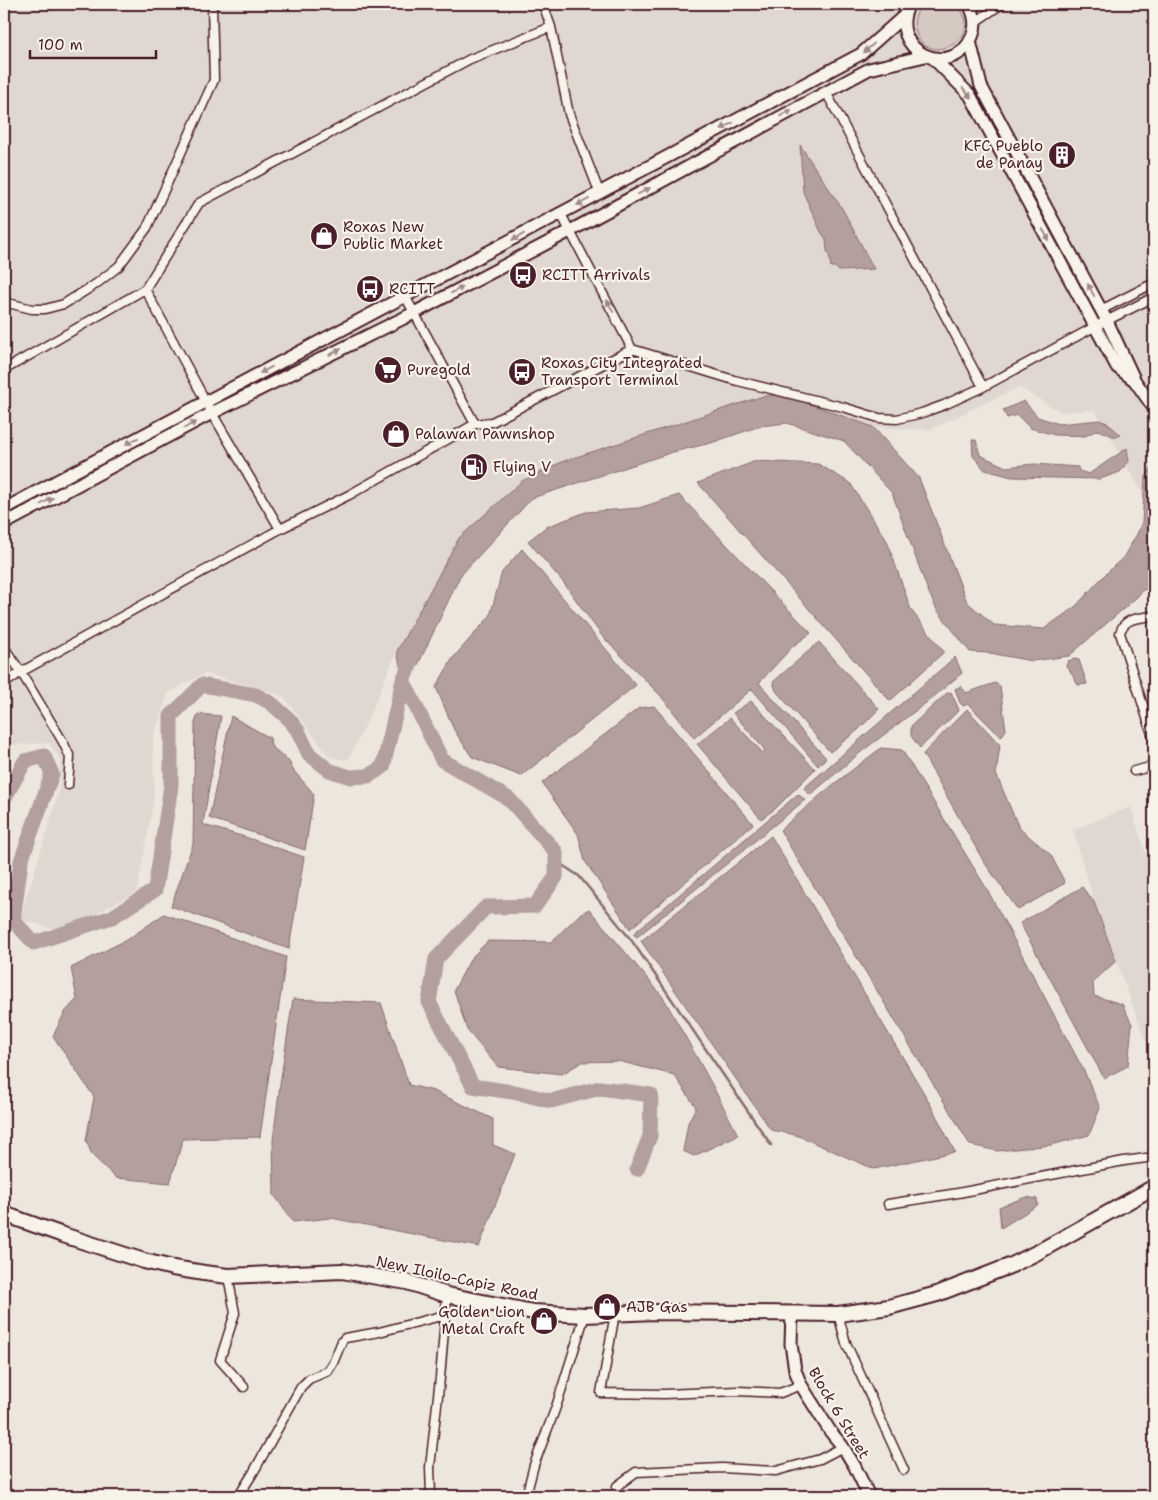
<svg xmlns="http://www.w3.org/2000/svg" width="1158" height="1500" font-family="'Shantell Sans',sans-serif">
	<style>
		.built { fill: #e0d7d0 }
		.green { fill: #d5c9c2; stroke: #907476 }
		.water { fill: #b39f9d; stroke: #896c6f }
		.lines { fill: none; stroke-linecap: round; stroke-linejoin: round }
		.stream { stroke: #896c6f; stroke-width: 2.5 }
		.river { stroke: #b39f9d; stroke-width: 15 }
		.street-casing { stroke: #4a1f2b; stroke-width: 11 }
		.secondary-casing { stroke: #4a1f2b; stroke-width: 15 }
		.highway-casing { stroke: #4a1f2b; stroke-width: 18 }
		.street { stroke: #f7f3e8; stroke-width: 8 }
		.secondary { stroke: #f7f3e8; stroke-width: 11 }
		.highway { stroke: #f7f3e8; stroke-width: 14 }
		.oneway { fill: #a0898a }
		.labels { text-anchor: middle; stroke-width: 4.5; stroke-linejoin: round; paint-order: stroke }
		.poi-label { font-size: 15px; fill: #4a1f2b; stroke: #f7f3e8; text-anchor: start }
		.street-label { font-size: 15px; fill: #4a1f2b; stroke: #f7f3e8 }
	</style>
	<rect width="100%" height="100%" fill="#ece6dd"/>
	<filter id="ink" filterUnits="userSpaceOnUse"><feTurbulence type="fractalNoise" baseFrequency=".02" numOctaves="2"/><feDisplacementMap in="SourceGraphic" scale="10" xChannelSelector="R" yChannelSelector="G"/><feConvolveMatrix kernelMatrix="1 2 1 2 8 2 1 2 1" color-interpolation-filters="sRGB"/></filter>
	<g filter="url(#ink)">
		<path class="built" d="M4,4H1154V513L1095,410L1060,412L1019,387L929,430L872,427L785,395L763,396L564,461L522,481L459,538L397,651L366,724L348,760L330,757L283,696L205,673L168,693L153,738L154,800L137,891L81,922L58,930L20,919L59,791L61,760L49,743L9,745L10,776L4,781Z
			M1131,807L1154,880V1062L1094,902L1073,830Z"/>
		<path class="green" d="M924,4H956C991,39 922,71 915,28C913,18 917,10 924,4Z"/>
		<path class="water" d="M800,145L843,210L874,269L839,271L835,267H831L829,255L827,251L826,239L821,232L803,192Z
			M785,395L873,427L919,478L967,602L994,625L1044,629L1076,606L1097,583L1124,556L1137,534L1142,522L1145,479L1151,468L1154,467V579L1152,587L1143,590L1137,597L1069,656L1032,661L989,653L970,652L937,610L928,591L892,493L844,441L787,423L760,426L711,443L673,452L532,498L460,576L417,667L403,680L397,651L459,538L522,481L564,461L763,396Z
			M1024,401L1038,417L1059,424L1099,420L1107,423L1121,435L1116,437L1097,430L1085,436L1055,435L1030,428L1017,415L1007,418L1003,410Z
			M972,440H976L980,455L1006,467L1034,464L1078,467L1079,471L1089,474L1127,448L1129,461L1120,472L1100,479L1012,477L985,470L973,456Z
			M756,461L818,464L850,483L887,541L911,610L944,652L890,701L698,483Z
			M679,495L811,633L793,646L759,683L826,758L818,766L752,689L694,738L660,695L602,636L563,582L528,541L546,527L586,512L639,508Z
			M522,549L636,685L521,776L472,757L454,730L436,687L453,658L490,616L502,572Z
			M819,642L879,709L858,730L830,752L776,691L773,682Z
			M955,657L962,673L931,699L861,752L810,795L804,788Z
			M1075,659L1079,660L1087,684L1078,685L1069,669L1066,666L1068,661Z
			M995,683L1000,686L1006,730L1001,737L968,704L963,706L960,703L955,689L961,686L966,693Z
			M951,692L959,710L920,748L911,736V726L947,693Z
			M751,701L815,769L775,809L761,819L697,744L730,718L763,753L765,750L733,713Z
			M654,706L753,824L630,929L585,861L578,834L542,783L639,708Z
			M967,709L1000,745L996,774L1019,828L1051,855L1065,883L1018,910L984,862L923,754Z
			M198,714L221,716L203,824L207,826L245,837L304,857L289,949L171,906L193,844L195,723Z
			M231,716L270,738L271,746L289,761L293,770L314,794L305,850L209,818Z
			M881,748L902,750L988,891L1085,1073L1100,1108L1089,1135L1051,1145L998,1151L970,1145L780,830L830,787Z
			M798,794L805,800L637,937L633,934Z
			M771,836L928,1100L955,1152L874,1169L796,1135L771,1130L641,941Z
			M1082,887L1094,902L1116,961L1093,982L1094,996L1122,1004L1132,1024L1128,1066L1104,1078L1020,923Z
			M589,909L663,997L709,1079L738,1135L694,1156L683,1151L688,1123L696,1107L674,1075L618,1061L582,1062L562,1074L498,1067L467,1030L454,990L471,958L488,941L551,942L580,914Z
			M164,914L286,957L260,1137L183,1139L170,1183L116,1178L92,1155L86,1140L94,1097L53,1036L65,1012L77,999L71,968L128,939Z
			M293,999L381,1003L409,1085L434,1091L493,1119V1145L515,1154L479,1247L331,1218L293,1222L274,1195L273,1140L280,1084Z
			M1026,1197L1037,1199L1038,1205L1001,1228L999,1207Z"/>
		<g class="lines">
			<path class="stream" d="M556,861L579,876L632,941L771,1145"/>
			<path class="river" d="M403,680L442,760L509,799L556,852V877L535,906L486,907L436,959L429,1002L473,1086L519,1093L551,1101L600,1088L651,1095L650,1136L637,1169
				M4,799L25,761L44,756L52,774L21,861L13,920L34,943L112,917L155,890L171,786V716L202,685L256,695L271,703L289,719L298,731L309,754L329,770L350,777L368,776L383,767L403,680L411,663"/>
			<g class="street-casing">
				<path id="street" d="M543,4L551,27L569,114L600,194
					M975,22L1002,4
					M826,92L983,387
					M561,214L632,349L734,380L843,407L879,418L897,419L922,413L944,405L983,387L1096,326L1154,297
					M145,289L212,413L280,529
					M405,296L475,424
					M4,302L32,309H45L64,304L96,284L119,266L147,228L214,80L212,4
					M1101,310L1154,283
					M4,370L145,289L199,203L470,59L551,27
					M1154,617V616C1140,618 1124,617 1120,633L1154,740
					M4,647L21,672L63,742L70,757L68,785
					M4,684L21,672L280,529L349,495L475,424L492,422L632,349
					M1134,771L1154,766
					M888,1204L958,1193L1124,1161L1154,1157
					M228,1276L235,1313L220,1360L244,1387
					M615,1313L601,1393L664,1394L738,1391L780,1393L801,1385
					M838,1314L846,1343L904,1470
					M239,1496L243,1489L253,1473L301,1387L309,1379L328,1371L333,1363L342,1341L345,1338L379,1332L445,1315
					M431,1496L430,1467L440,1378L447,1295
					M526,1496L534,1465L556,1407L585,1315
					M616,1496L617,1486L636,1472L722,1468L776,1471L820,1459L843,1447"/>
			</g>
			<g class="secondary-casing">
				<path id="secondary" d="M909,4C885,50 952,82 972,37C977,26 975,15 969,4
					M970,41L981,86L1107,321L1135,381L1154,408
					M933,58L970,95L1117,367L1134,380
					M4,509L861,54L905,15
					M4,524L212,413L414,313L570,231L869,69L925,56
					M792,1313L791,1344L795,1370L801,1385L830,1431L843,1447L854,1465L869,1496"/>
			</g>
			<g class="highway-casing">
				<path id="highway" d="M4,1214L60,1234L144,1261L173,1268L204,1273L228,1276L342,1271L407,1282L447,1295L533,1312L585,1315L655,1312L838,1314L889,1307L937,1294L1012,1265L1038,1252L1154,1187"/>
			</g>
			<use href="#street" class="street"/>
			<use href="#secondary" class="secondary"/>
			<use href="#highway" class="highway"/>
		</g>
		<defs><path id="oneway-solid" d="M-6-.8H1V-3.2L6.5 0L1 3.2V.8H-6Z" transform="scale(1.25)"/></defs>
		<g class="oneway">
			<use href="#oneway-solid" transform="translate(869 48) rotate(138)"/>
			<use href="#oneway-solid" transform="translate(967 93) rotate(50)"/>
			<use href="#oneway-solid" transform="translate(786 113) rotate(-28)"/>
			<use href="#oneway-solid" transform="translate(727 126) rotate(152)"/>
			<use href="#oneway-solid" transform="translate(644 191) rotate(-28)"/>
			<use href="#oneway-solid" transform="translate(583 202) rotate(153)"/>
			<use href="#oneway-solid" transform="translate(1046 235) rotate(61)"/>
			<use href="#oneway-solid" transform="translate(518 237) rotate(152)"/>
			<use href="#oneway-solid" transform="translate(457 290) rotate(-28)"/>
			<use href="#oneway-solid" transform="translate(1091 290) rotate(-118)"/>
			<use href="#oneway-solid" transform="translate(610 306) rotate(-118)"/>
			<use href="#oneway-solid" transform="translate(335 352) rotate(-27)"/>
			<use href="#oneway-solid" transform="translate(266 370) rotate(152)"/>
			<use href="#oneway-solid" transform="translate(190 425) rotate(-28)"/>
			<use href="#oneway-solid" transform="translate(132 441) rotate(152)"/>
			<use href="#oneway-solid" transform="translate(47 501) rotate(-29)"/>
		</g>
	</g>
	<defs>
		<g id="building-disc" transform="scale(1.4375)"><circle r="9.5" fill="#4a1f2b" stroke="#f7f3e8"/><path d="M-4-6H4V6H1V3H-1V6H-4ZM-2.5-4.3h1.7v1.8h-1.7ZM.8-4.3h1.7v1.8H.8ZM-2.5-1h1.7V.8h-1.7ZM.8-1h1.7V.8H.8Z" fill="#fff"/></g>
		<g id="shop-disc" transform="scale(1.4375)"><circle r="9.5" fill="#4a1f2b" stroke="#f7f3e8"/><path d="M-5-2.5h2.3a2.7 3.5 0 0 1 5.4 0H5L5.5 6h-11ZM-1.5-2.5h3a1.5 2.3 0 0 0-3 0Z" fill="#fff"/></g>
		<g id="bus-disc" transform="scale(1.4375)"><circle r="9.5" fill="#4a1f2b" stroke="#f7f3e8"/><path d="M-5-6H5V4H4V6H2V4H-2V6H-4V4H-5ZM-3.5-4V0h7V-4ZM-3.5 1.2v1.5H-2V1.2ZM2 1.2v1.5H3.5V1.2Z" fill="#fff"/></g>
		<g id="supermarket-disc" transform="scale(1.4375)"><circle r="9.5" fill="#4a1f2b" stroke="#f7f3e8"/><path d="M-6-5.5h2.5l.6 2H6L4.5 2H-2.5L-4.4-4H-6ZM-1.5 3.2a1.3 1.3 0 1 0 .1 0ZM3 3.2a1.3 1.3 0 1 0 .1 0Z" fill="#fff"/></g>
		<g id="fuel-disc" transform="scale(1.4375)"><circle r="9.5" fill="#4a1f2b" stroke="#f7f3e8"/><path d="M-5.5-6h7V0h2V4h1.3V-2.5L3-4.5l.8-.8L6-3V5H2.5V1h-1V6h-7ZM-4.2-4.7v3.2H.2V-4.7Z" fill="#fff"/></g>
	</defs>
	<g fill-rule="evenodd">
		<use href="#building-disc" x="1062" y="155"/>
		<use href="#shop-disc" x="324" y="236"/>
		<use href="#bus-disc" x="523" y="275"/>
		<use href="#bus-disc" x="370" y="289"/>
		<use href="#supermarket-disc" x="388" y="370"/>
		<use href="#bus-disc" x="522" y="372"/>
		<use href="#shop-disc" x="396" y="434"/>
		<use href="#fuel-disc" x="474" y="467"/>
		<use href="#shop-disc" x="607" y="1307"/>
		<use href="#shop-disc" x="544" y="1321"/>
	</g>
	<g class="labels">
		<g class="poi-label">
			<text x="1043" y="151" text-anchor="end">KFC Pueblo<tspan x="1043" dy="17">de Panay</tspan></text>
			<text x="343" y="232">Roxas New<tspan x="343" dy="17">Public Market</tspan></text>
			<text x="542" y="280">RCITT Arrivals</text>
			<text x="389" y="294">RCITT</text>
			<text x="541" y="368">Roxas City Integrated<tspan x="541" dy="17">Transport Terminal</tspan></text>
			<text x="407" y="375">Puregold</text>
			<text x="415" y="439">Palawan Pawnshop</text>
			<text x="493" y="472">Flying V</text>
			<text x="626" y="1312">AJB Gas</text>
			<text x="525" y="1317" text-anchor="end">Golden Lion<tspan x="525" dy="17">Metal Craft</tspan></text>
		</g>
		<g class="street-label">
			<text transform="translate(457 1278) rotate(12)" y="5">New Iloilo-Capiz Road</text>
			<text transform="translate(839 1413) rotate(59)" y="5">Block 6 Street</text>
		</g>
	</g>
	<rect width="1158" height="1500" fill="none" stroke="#f7f3e8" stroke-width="20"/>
	<rect x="10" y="10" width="1138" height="1480" fill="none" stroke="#4a1f2b" stroke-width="2" filter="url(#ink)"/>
	<path d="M30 50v8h126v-8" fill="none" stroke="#4a1f2b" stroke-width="2.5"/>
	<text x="38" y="50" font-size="15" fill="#4a1f2b" stroke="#f7f3e8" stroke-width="4" paint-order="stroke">100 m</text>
</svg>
